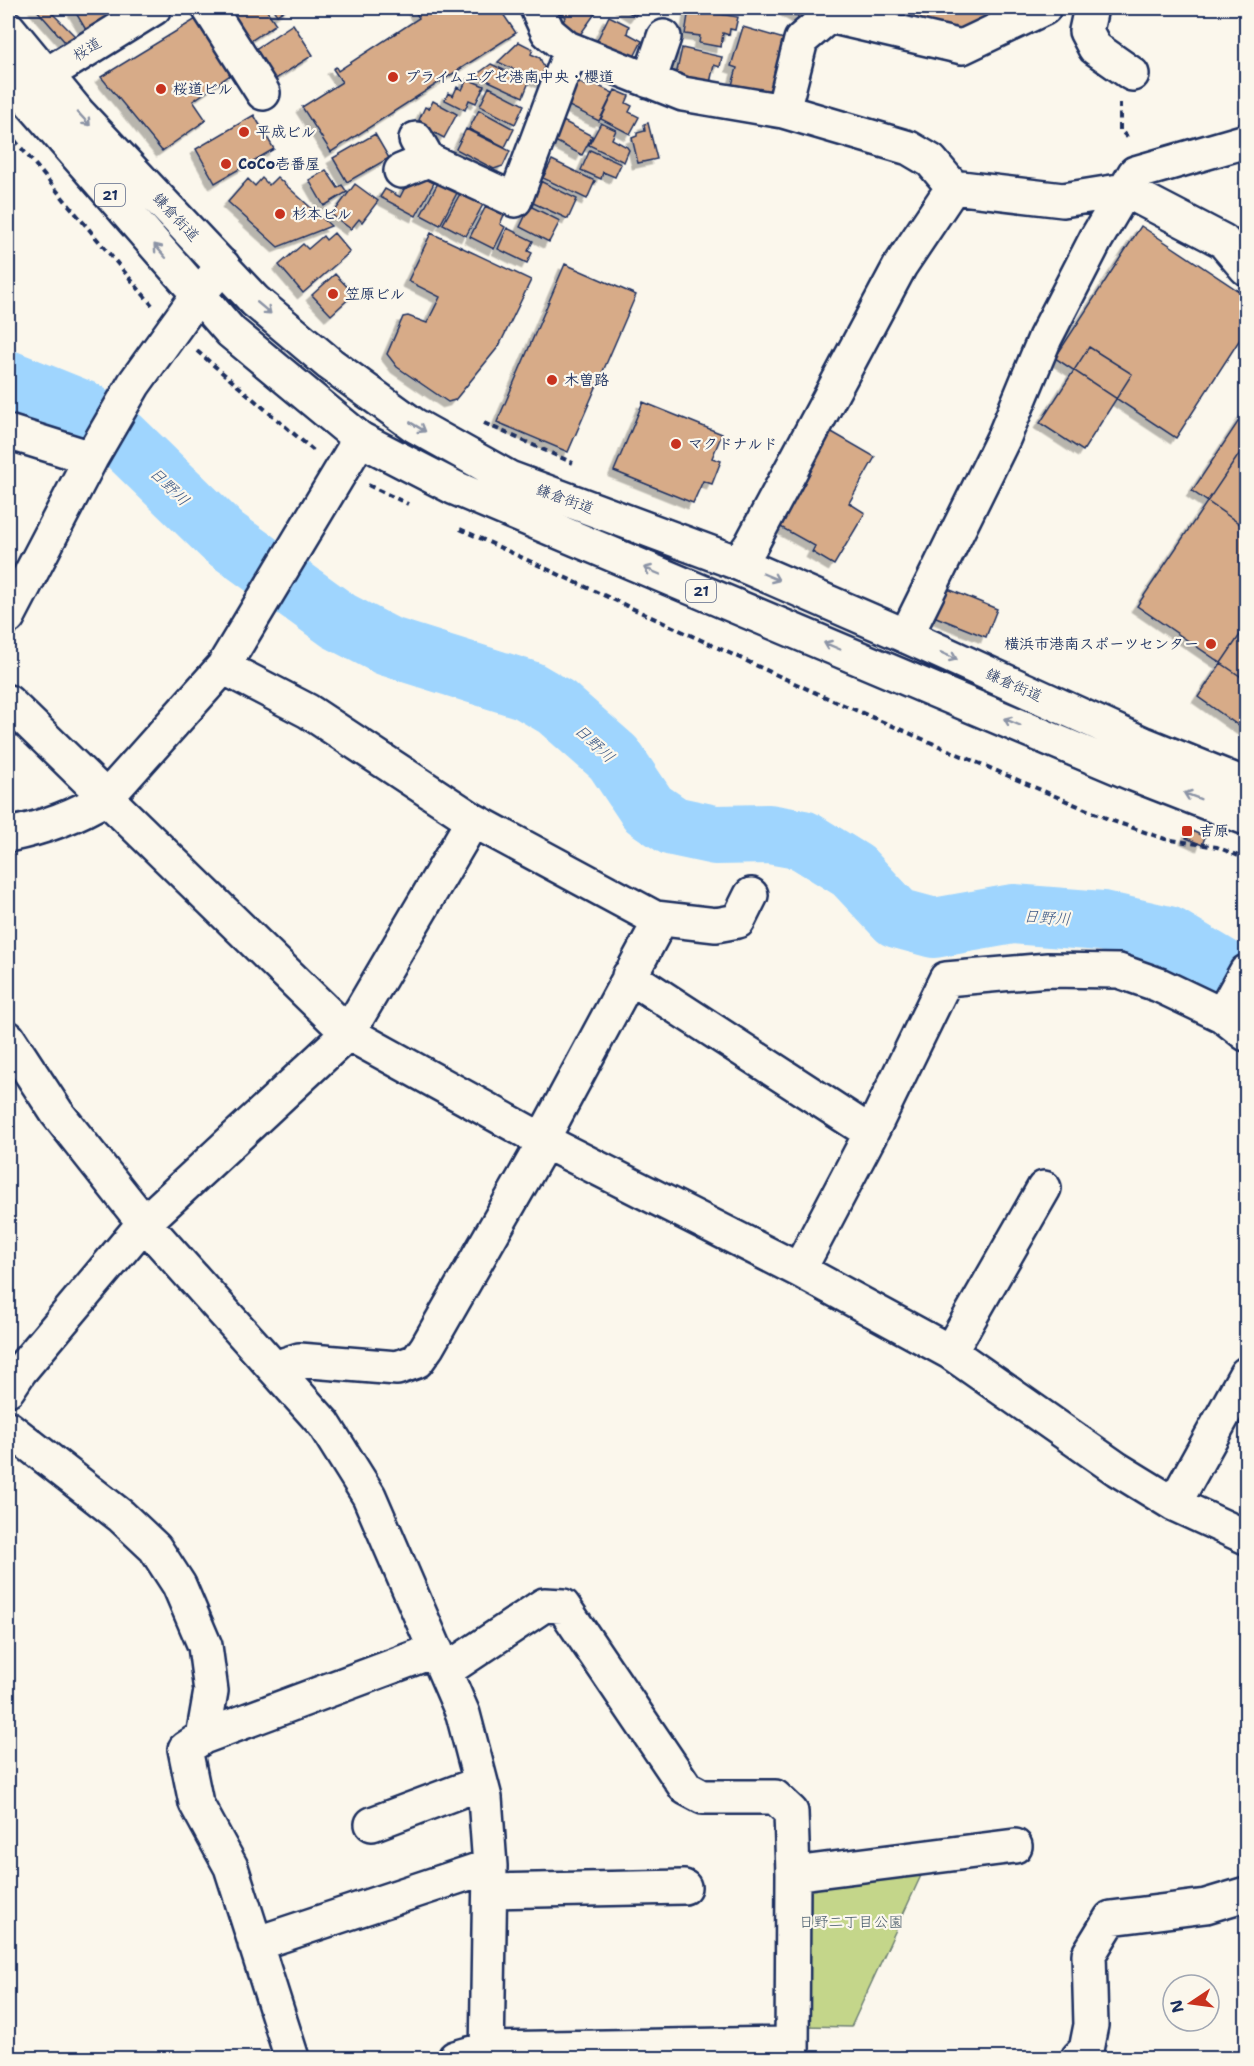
<svg xmlns="http://www.w3.org/2000/svg" width="1254" height="2066" font-family="'Shantell Sans','Klee One',sans-serif">
	<style>
		.green { fill: #c4d68a; stroke: #708274; stroke-width: 1.5 }
		.lines { fill: none; stroke-linecap: round; stroke-linejoin: round }
		.river { stroke: #9fd5fe; stroke-width: 60 }
		.building { fill: #d7ab88; stroke: #1b2f5e; stroke-width: 1.5; filter: url(#shadow) }
		.minor-casing { stroke: #1b2f5e; stroke-width: 38 }
		.major-casing { stroke: #1b2f5e; stroke-width: 38 }
		.path { stroke: #1b2f5e; stroke-width: 4; stroke-dasharray: 6 4.5; stroke-linecap: butt }
		.minor { stroke: #fbf7ec; stroke-width: 33 }
		.major { stroke: #fbf7ec; stroke-width: 33 }
		.oneway { stroke: #8b93a5 }
		.poi-dot { fill: #c8321e; stroke: #fbf7ec; stroke-width: 2 }
		.labels { text-anchor: middle; stroke-width: 4.5; stroke-linejoin: round; paint-order: stroke }
		.shield { fill: #fbf7ec; stroke: #5e6b89; stroke-width: 1.5 }
		.shield-label { font-size: 14px; font-weight: bold; fill: #1b2f5e }
		.street-label { font-size: 15px; fill: #1b2f5e; stroke: #fbf7ec }
		.poi-label { font-size: 15px; font-weight: bold; fill: #1b2f5e; stroke: #fbf7ec; text-anchor: start }
		.park-label { font-size: 15px; fill: #455969; stroke: #fbf7ec }
		.water-label { font-size: 16px; font-style: italic; fill: #3c5886; stroke: #fbf7ec }
	</style>
	<defs>
		<filter id="shadow"><feDropShadow dx="-5.5" dy="5.5" stdDeviation="0" flood-color="#0004"/></filter>
	</defs>
	<rect width="100%" height="100%" fill="#fbf7ec"/>
	<filter id="ink" filterUnits="userSpaceOnUse"><feTurbulence type="fractalNoise" baseFrequency=".0167" numOctaves="2"/><feDisplacementMap in="SourceGraphic" scale="12" xChannelSelector="R" yChannelSelector="G"/><feConvolveMatrix kernelMatrix="1 2 1 2 8 2 1 2 1" color-interpolation-filters="sRGB"/></filter>
	<g filter="url(#ink)">
		<path class="green" d="M924,1869L851,2027L805,2026L807,1881Z"/>
		<g class="lines">
			<path class="river" d="M8,380L85,411L121,438L223,537L339,621L387,646L527,690L556,707L614,758L648,809L673,826L715,835L769,834L803,840L853,871L897,918L934,928L1013,914L1102,921L1168,936L1237,977L1246,984"/>
		</g>
		<path class="building" d="M35,8H47L75,36L65,42Z
			M73,8H122L86,30Z
			M225,8H265L276,24L243,46Z
			M272,8H288L277,15Z
			M413,8H499L516,33L331,152L302,107L342,82L333,69L336,67L338,71L419,18Z
			M563,8H599L577,39L559,27L566,17L559,13Z
			M622,8H641L635,16Z
			M783,8H808L810,9L803,20Z
			M848,8H895L893,17Z
			M912,8H981L995,11L992,24L963,35L909,23Z
			M689,9L738,17L735,30L730,29L729,35L723,33L721,47L699,43L700,36L685,34Z
			M609,16L629,26L627,33L642,41L629,67L593,49Z
			M196,19L233,73L193,101L206,120L162,151L101,77Z
			M293,24L313,55L274,80L254,50Z
			M743,27L784,39L770,97L732,85L737,68L731,66Z
			M519,42L533,49L531,54L540,58L546,72L542,82L498,62Z
			M682,48L722,57L720,67L714,65L710,83L676,75Z
			M491,64L529,82L523,97L476,75Z
			M467,79L484,86L476,103L469,100L465,110L445,100L448,93L453,96L457,87L462,90Z
			M577,81L586,86L589,81L613,93L599,121L565,104Z
			M489,87L524,105L515,124L480,106Z
			M615,90L629,96L626,103L632,106L629,112L639,117L630,134L601,119Z
			M433,101L457,114L444,138L420,125L422,122L419,120L425,107L429,109Z
			M479,110L514,129L505,147L469,129Z
			M254,115L274,149L215,183L196,149Z
			M561,120L592,136L582,155L551,139Z
			M601,123L616,130L612,139L627,147L629,150L624,162L589,145Z
			M648,123L657,159L638,163L632,138L637,136V133L645,131L644,124Z
			M466,129L510,151L503,166L494,169L456,149Z
			M375,134L389,158L347,182L333,158Z
			M590,150L621,164L615,177L603,172L601,179L581,170Z
			M552,160L595,181L587,199L543,178Z
			M326,170L338,188L342,185L347,192L324,206L309,180Z
			M413,172L434,183L416,216L380,197L385,189L400,197Z
			M277,177L331,226L278,247L228,202L248,179L255,186L262,178L269,185Z
			M439,181L458,191L440,225L421,215Z
			M540,181L577,199L568,219L531,202Z
			M355,184L378,201L362,222L359,219L351,229L332,215Z
			M464,187L486,199L466,236L443,224Z
			M486,206L504,215L500,224L505,227L494,249L470,237Z
			M530,206L560,221L549,242L520,227Z
			M1141,226L1246,296V330L1176,438L1055,358Z
			M507,228L533,241L528,251L532,253L527,263L498,249Z
			M334,233L350,252L303,293L279,265L303,244L308,249L323,236L326,240Z
			M431,233L531,280L499,346L455,400L448,402L397,367L387,354L403,317L408,316L427,323L440,297L408,281Z
			M565,264L636,295L568,452L497,422Z
			M335,274L354,294L331,315L312,295Z
			M1089,347L1132,374L1083,451L1040,423Z
			M643,402L722,434L712,458L721,461L712,484L703,481L693,503L614,471Z
			M1246,410V528L1192,491Z
			M830,431L875,457L849,503L865,513L834,565L812,552L815,546L777,525Z
			M1246,444V680L1137,606Z
			M943,587L997,609L986,637L931,615Z
			M1246,626V731L1198,697Z
			M1190,830L1205,837L1202,845L1186,838Z"/>
		<g class="lines">
			<g class="minor-casing">
				<path id="minor" d="M209,8L263,93
					M537,8L548,32L567,48L683,94L783,111L909,148L931,161L953,187L1063,200L1125,190L1223,241L1246,268
					M1091,8L1086,31L1095,48L1132,74
					M649,81L664,37
					M25,91L46,75L154,8
					M783,111L801,40L829,16L962,47L1044,8
					M416,139L428,160L515,200L571,50
					M401,171L428,160
					M8,432L91,458
					M738,563L751,545L900,266L953,187
					M8,617L91,458L134,384L198,295L223,266
					M906,636L1004,437L1045,338L1096,239L1135,173L1246,141
					M223,667L308,711L473,820L655,918L716,925L738,921L751,895
					M8,702L348,1033L542,1140L799,1270L950,1352L1117,1469L1174,1504L1246,1537
					M8,835C43,828 76,816 107,797L223,667L360,439
					M1246,972L1222,1015L1246,1034
					M629,976L871,1133
					M8,1038L57,1113L144,1223L324,1424L369,1496L463,1714L485,1798L490,1866L487,2058
					M542,1140L661,919
					M799,1270L871,1133L946,979L1048,970L1119,971L1159,985L1222,1015
					M950,1352L1044,1188
					M274,1368L299,1360L397,1368L417,1361L427,1347L545,1141
					M8,1389L20,1371L144,1223L348,1033L473,820
					M8,1428L121,1516L155,1548L179,1585L205,1646L211,1691L203,1737
					M1174,1504L1246,1374
					M445,1671L544,1605L563,1606L686,1788L703,1797H775L791,1812L793,1874L792,2058
					M372,1824L481,1783
					M793,1874L1015,1846
					M490,1891L684,1887
					M255,1944L490,1866
					M292,2058L231,1867L196,1803L185,1749L203,1737L436,1650
					M455,2058L487,2049L792,2044
					M1078,2058L1086,2050L1091,2025L1089,1954L1111,1918L1206,1906L1246,1894"/>
			</g>
			<g class="major-casing">
				<path id="major" d="M8,28L78,113L255,301L330,364L414,425L509,478L738,563L906,636L1144,744L1246,785
					M8,76L231,332L360,439L455,488L1131,773L1246,818"/>
			</g>
			<path class="path" d="M1120,103V130L1129,139
				M8,132L152,305
				M197,351L314,451
				M484,423L573,463
				M368,485L408,504
				M460,529L816,693L1113,821L1165,839L1217,847L1246,859"/>
			<use href="#minor" class="minor"/>
			<use href="#major" class="major"/>
		</g>
		<defs><path id="oneway-shaft" d="M-6 0H5M1.5-3L5.5 0L1.5 3" fill="none" stroke-width="1.6" stroke-linecap="round" stroke-linejoin="round" transform="scale(1.5)"/></defs>
		<g class="oneway">
			<use href="#oneway-shaft" transform="translate(84 119) rotate(47)"/>
			<use href="#oneway-shaft" transform="translate(160 251) rotate(-131)"/>
			<use href="#oneway-shaft" transform="translate(264 308) rotate(40)"/>
			<use href="#oneway-shaft" transform="translate(418 427) rotate(31)"/>
			<use href="#oneway-shaft" transform="translate(652 571) rotate(-157)"/>
			<use href="#oneway-shaft" transform="translate(771 577) rotate(23)"/>
			<use href="#oneway-shaft" transform="translate(832 646) rotate(-157)"/>
			<use href="#oneway-shaft" transform="translate(949 656) rotate(24)"/>
			<use href="#oneway-shaft" transform="translate(1012 722) rotate(-157)"/>
			<use href="#oneway-shaft" transform="translate(1192 796) rotate(-159)"/>
		</g>
	</g>
	<g class="poi-dot">
		<circle cx="393" cy="77" r="6"/>
		<circle cx="161" cy="89" r="6"/>
		<circle cx="244" cy="132" r="6"/>
		<circle cx="226" cy="164" r="6"/>
		<circle cx="280" cy="214" r="6"/>
		<circle cx="333" cy="294" r="6"/>
		<circle cx="552" cy="380" r="6"/>
		<circle cx="676" cy="444" r="6"/>
		<circle cx="1211" cy="644" r="6"/>
		<rect x="1181" y="825" width="12" height="12" rx="3"/>
	</g>
	<g class="labels">
		<g class="shield">
			<rect x="95" y="184" width="30" height="22" rx="4.5"/>
			<rect x="686" y="580" width="30" height="22" rx="4.5"/>
		</g>
		<g class="shield-label">
			<text x="110" y="200">21</text>
			<text x="701" y="596">21</text>
		</g>
		<g class="street-label">
			<text transform="translate(87 49) rotate(-32)" y="5">桜道</text>
			<text transform="translate(176 217) rotate(47)" y="5">鎌倉街道</text>
			<text transform="translate(565 499) rotate(20)" y="5">鎌倉街道</text>
			<text transform="translate(1014 685) rotate(24)" y="5">鎌倉街道</text>
		</g>
		<g class="poi-label">
			<text x="405" y="82">プライムエグゼ港南中央・櫻道</text>
			<text x="173" y="94">桜道ビル</text>
			<text x="256" y="137">平成ビル</text>
			<text x="238" y="169">CoCo壱番屋</text>
			<text x="292" y="219">杉本ビル</text>
			<text x="345" y="299">笠原ビル</text>
			<text x="564" y="385">木曽路</text>
			<text x="688" y="449">マクドナルド</text>
			<text x="1199" y="649" text-anchor="end">横浜市港南スポーツセンター</text>
			<text x="1199" y="836">吉原</text>
		</g>
		<g class="park-label">
			<text x="851" y="1927">日野二丁目公園</text>
		</g>
		<g class="water-label">
			<text transform="translate(170 486) rotate(44)" y="6">日野川</text>
			<text transform="translate(595 743) rotate(43)" y="6">日野川</text>
			<text transform="translate(1047 917) rotate(4)" y="6">日野川</text>
		</g>
	</g>
	<rect width="1254" height="2066" fill="none" stroke="#fbf7ec" stroke-width="30"/>
	<rect x="15" y="15" width="1224" height="2036" fill="none" stroke="#1b2f5e" stroke-width="2" filter="url(#ink)"/>
	<g transform="translate(1191 2003) rotate(257)"><circle r="28" fill="#fbf7ec" stroke="#a1a7b3" stroke-width="1.5"/>
	<path d="M0-4.5L10 22L0 15L-10 22Z" fill="#c8321e"/>
	<text y="-9" font-size="16" font-weight="bold" text-anchor="middle" fill="#1b2f5e">N</text>
	</g>
</svg>
